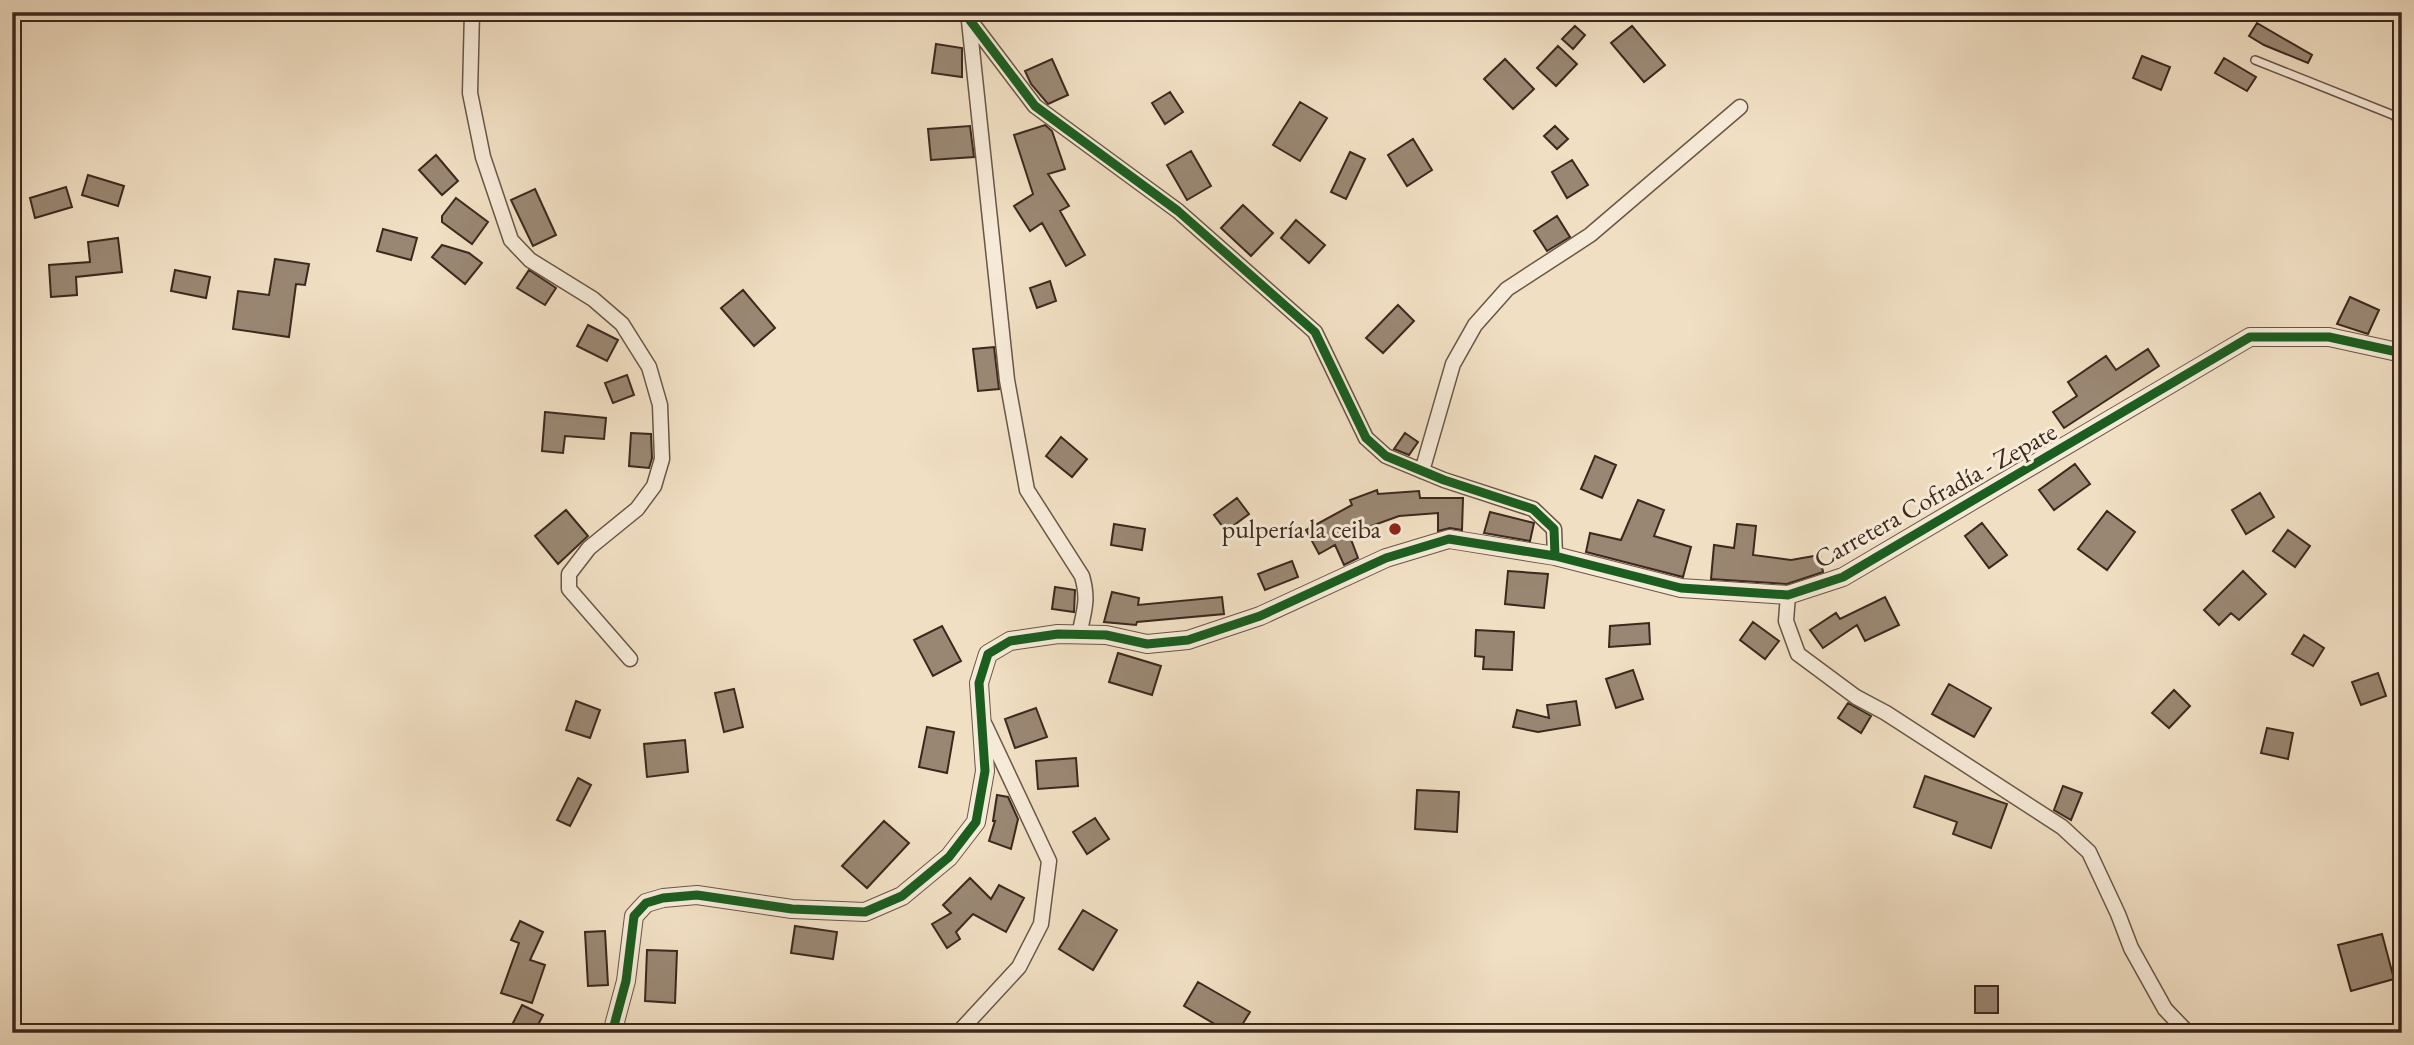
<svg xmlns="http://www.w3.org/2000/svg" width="2414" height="1045" font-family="'EB Garamond',serif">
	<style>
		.building { fill: #9a8773; stroke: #3c281d; stroke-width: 2 }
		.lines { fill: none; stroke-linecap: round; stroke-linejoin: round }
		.service-casing { stroke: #695646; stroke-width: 10 }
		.minor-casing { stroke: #695646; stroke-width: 17 }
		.tertiary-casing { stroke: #695646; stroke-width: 20 }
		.service { stroke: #f6ead8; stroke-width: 7 }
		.minor { stroke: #f6ead8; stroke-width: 14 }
		.tertiary { stroke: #f6ead8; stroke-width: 18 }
		.cycleway-casing { stroke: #f6ead8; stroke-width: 13 }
		.cycleway { stroke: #1b5e20; stroke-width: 9 }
		.poi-dot { fill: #8f2418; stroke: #f6ead8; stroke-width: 2.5 }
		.labels { text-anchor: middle; stroke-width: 6; stroke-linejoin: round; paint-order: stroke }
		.street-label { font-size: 26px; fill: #3c281d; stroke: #f6ead8 }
		.poi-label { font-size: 26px; fill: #3c281d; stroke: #f6ead8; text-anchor: end }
	</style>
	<rect width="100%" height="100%" fill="#f1dfc3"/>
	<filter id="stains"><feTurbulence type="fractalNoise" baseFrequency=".00286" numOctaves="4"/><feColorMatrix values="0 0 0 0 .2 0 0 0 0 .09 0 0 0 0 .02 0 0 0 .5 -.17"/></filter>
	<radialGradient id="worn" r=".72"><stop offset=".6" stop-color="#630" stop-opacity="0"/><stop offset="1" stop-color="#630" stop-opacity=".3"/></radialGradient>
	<path class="building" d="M2257,23L2312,55L2308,63L2264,45L2249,36Z
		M1575,26L1585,35L1573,49L1562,39Z
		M1632,26L1665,65L1644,82L1611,43Z
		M936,44L962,48V77L932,73Z
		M1558,46L1577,64L1556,86L1537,68Z
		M2142,56L2170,67L2161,90L2133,78Z
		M2224,58L2256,77L2247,91L2215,73Z
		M1052,59L1068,95L1048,104L1031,84L1025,71Z
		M1505,59L1534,89L1513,109L1484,79Z
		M1170,92L1183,112L1165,124L1152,103Z
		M1300,102L1327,118L1300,161L1273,145Z
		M1045,125L1052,131L1065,169L1048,174L1069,206L1060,211L1085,255L1066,266L1042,223L1030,231L1014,206L1033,194L1014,135Z
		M970,126L974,157L931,160L928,129Z
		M1555,126L1568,139L1557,149L1544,136Z
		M1413,139L1432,170L1407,186L1388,155Z
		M1191,151L1211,186L1187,200L1167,165Z
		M1350,152L1365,159L1346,199L1331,192Z
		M436,155L458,181L442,195L419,170Z
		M1572,160L1588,185L1567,198L1552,172Z
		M88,175L124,186L118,206L82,195Z
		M66,187L72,207L35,218L30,198Z
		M535,189L556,235L533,246L511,200Z
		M456,198L488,222L472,244L442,222V216Z
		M1243,205L1273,233L1251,256L1221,228Z
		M1557,216L1570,237L1547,251L1534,231Z
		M1296,220L1325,245L1309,263L1281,238Z
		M383,229L417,238L411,260L377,251Z
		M118,238L122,272L76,277L77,295L51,297L49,265L90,262L88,242Z
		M442,245L469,253L482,263L465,284L432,257Z
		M275,259L309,264L305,285L296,284L289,337L233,329L238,291L269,295Z
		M175,270L210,277L206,298L171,291Z
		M529,270L556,288L545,305L517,288Z
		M1050,281L1056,301L1037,308L1030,288Z
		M743,290L775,328L754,346L721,308Z
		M2350,297L2379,310L2368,334L2337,324Z
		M1398,305L1414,321L1383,353L1366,338Z
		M588,325L618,340L607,361L577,346Z
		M994,347L999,389L978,391L973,349Z
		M2148,349L2159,366L2064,428L2053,412L2077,396L2068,382L2106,356L2116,370Z
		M627,375L634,395L613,403L605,383Z
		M545,412L606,418L604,439L565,436L563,453L542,451Z
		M631,433L651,434L652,458L649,468L629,466Z
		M1405,433L1418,442L1409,455L1394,449Z
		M1061,437L1087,459L1072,477L1046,456Z
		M1595,456L1616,465L1602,498L1581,489Z
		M2075,464L2090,484L2054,510L2039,490Z
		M1377,490L1378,494L1419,491L1420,498H1463L1462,530L1450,528L1438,531V513L1399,516L1349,534L1358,558L1344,565L1335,545L1319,554L1306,530L1352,505L1350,500Z
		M2260,493L2274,517L2246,534L2232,510Z
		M1237,498L1249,514L1226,531L1214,515Z
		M1638,500L1664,510L1654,536L1691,547L1683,577L1586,552L1590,533L1621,540Z
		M566,510L588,536L558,564L535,536Z
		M2107,511L2135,532L2107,570L2078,549Z
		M1490,512L1534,523L1530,541L1484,533Z
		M1982,523L2007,555L1989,568L1965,536Z
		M1114,524L1145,529L1142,550L1111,545Z
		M1737,524L1756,526L1753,555L1791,560L1820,555L1823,572L1787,584L1711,579L1714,545L1734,548Z
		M2288,530L2310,546L2295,567L2273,551Z
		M1292,561L1298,577L1265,590L1258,574Z
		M1508,571L1548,574L1544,608L1505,604Z
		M2243,571L2266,594L2239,620L2231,613L2219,625L2204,610Z
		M1055,587L1075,590L1074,612L1052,609Z
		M1112,592L1139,598L1138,605L1222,597L1224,614L1137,622L1136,625L1104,622Z
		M1885,597L1899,625L1865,641L1857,625L1823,648L1810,630L1836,613L1840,619Z
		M1753,622L1779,641L1765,659L1740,640Z
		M1649,623L1650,644L1609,647L1610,626Z
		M942,626L961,661L933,676L914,640Z
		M1476,630L1514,632L1512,670L1483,669L1484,657L1475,656Z
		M2304,635L2324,648L2313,666L2292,654Z
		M1118,653L1161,666L1152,695L1109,682Z
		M1633,670L1643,699L1616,708L1606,679Z
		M2378,673L2386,696L2361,705L2352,682Z
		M1949,684L1991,708L1974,737L1932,714Z
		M734,689L743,727L724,732L715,693Z
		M2174,690L2190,706L2169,728L2152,713Z
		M576,701L600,710L590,738L566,730Z
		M1576,701L1580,725L1538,732L1513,727L1517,710L1549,718L1547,705Z
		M1848,703L1871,716L1861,733L1838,718Z
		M1036,708L1047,737L1015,748L1005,719Z
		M927,727L954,732L947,773L919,767Z
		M2267,728L2293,733L2288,759L2261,753Z
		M685,740L688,772L647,777L644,744Z
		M1076,758L1078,786L1038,789L1036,761Z
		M1925,776L2007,804L1991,848L1953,834L1957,822L1914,807Z
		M578,778L591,785L570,826L557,820Z
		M2063,786L2082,793L2071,820L2054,810Z
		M1417,790L1459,792L1457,832L1415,829Z
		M997,795L1008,797L1018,819L1011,849L989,841L995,821H993Z
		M1095,818L1109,839L1087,854L1073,832Z
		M884,821L909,843L867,888L842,866Z
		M970,878L991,899L999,885L1024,898L1006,932L973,914L956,932L960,939L947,948L932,924L951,913L943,905Z
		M1083,910L1117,930L1093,970L1059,949Z
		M520,921L543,932L530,960L545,965L532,1003L501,993L519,943L511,940Z
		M795,926L837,932L833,959L791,953Z
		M605,931L608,985L588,986L585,932Z
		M2382,934L2394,979L2351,991L2338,945Z
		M647,950L677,951L675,1003L645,1001Z
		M1198,982L1250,1012L1237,1033H1230L1184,1006Z
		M1975,986H1998V1013H1975Z
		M522,1005L543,1015L534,1033H508Z"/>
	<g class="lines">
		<g class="service-casing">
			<path id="service" d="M2255,60L2393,115L2402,123"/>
		</g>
		<g class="minor-casing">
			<path id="minor" d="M472,12L470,93L483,157L511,240L530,260L593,299L622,324L649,367L660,405L662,459L654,486L637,509L589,548L569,574V589L630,659
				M967,12L969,19L1035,106L1178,211L1315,332L1366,438L1386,456L1444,480L1533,509L1554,529L1555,556
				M969,21L1007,380L1027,490L1082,576C1089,600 1084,611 1079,635
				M1422,471L1453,364L1475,325L1507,289L1590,235L1740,107
				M1788,595L1786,621L1798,654L1856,697L1886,713L2062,827L2089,852L2118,914L2131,948L2165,1009L2188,1033
				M958,1033L1019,967L1041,924L1049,861L985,725"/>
		</g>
		<g class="tertiary-casing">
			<path id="tertiary" d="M612,1033L626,981L634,916L646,903L663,898L697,895L792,909L865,912L902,896L949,857L976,822L985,771L979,683L988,654L1010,641L1058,634L1106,635L1147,644L1188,640L1260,616L1386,558L1449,539L1555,556L1681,588L1788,595L1843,577L2250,337H2329L2402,353"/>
		</g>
		<use href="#service" class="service"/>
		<use href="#minor" class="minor"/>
		<use href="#tertiary" class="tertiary"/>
		<g class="cycleway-casing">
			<path id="cycleway" d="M967,12L969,19L1035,106L1178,211L1315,332L1366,438L1386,456L1444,480L1533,509L1554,529L1555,556
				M612,1033L626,981L634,916L646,903L663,898L697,895L792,909L865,912L902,896L949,857L976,822L985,771L979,683L988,654L1010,641L1058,634L1106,635L1147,644L1188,640L1260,616L1386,558L1449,539L1555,556L1681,588L1788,595L1843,577L2250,337H2329L2402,353"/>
		</g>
		<use href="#cycleway" class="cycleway"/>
	</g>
	<circle class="poi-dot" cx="1395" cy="529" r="7"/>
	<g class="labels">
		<g class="street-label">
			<text transform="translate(1935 495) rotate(-29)" y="9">Carretera Cofradía - Zepate</text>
		</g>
		<g class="poi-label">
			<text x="1381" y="538">pulpería la ceiba</text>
		</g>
	</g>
	<rect width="2414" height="1045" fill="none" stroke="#f1dfc3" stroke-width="42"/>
	<rect x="14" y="14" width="2386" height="1017" fill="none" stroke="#3c281d" stroke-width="3.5"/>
	<rect x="21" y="21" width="2372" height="1003" fill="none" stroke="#3c281d" stroke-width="2"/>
	<rect width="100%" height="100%" filter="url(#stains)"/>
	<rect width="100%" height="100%" fill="url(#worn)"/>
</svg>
